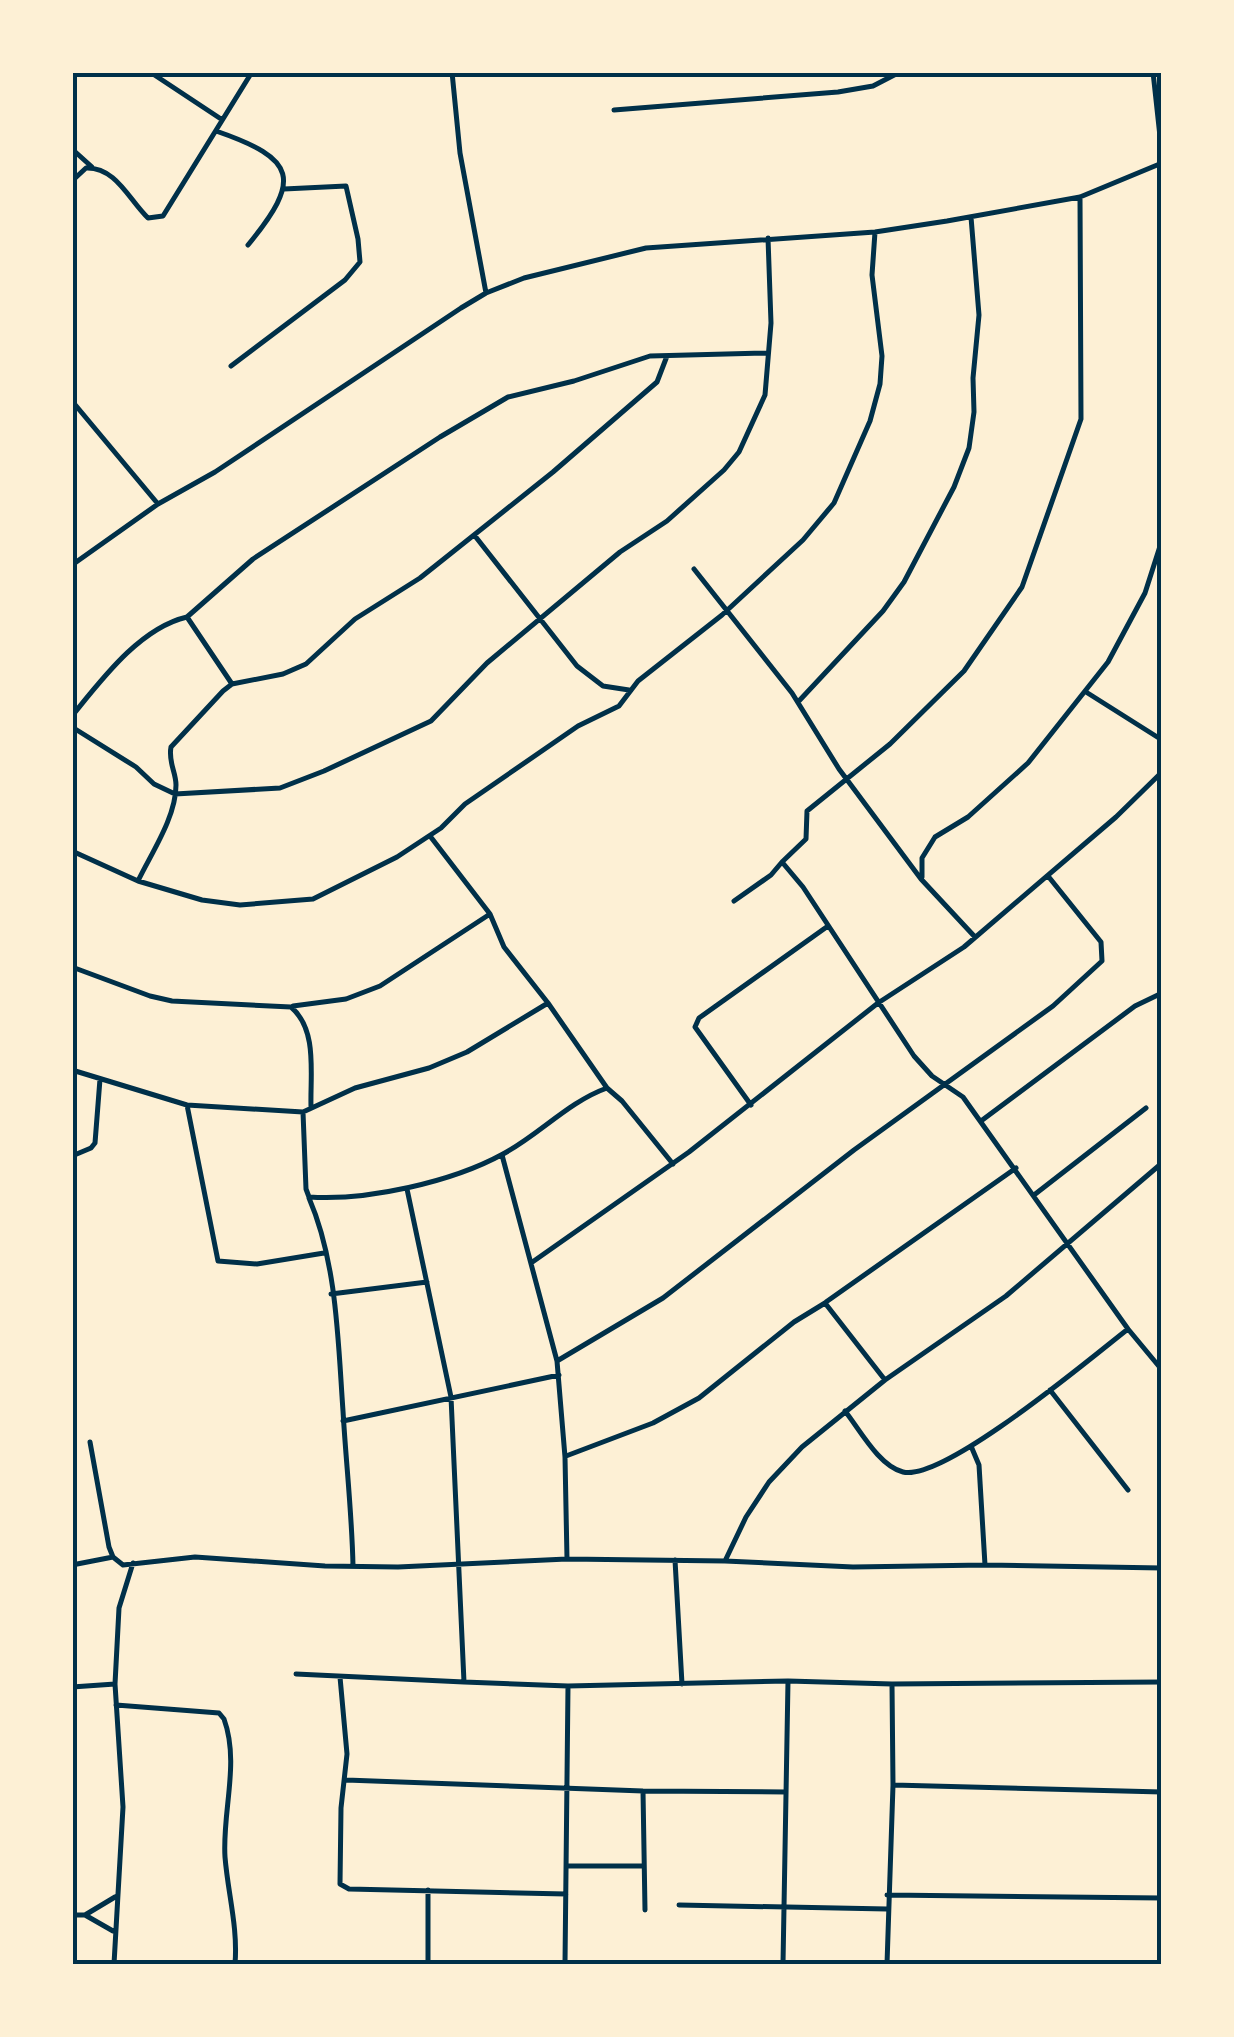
<svg xmlns="http://www.w3.org/2000/svg" width="1234" height="2037" font-family="'Golos Text',sans-serif">
	<style>
		.lines { fill: none; stroke-linecap: round; stroke-linejoin: round }
		.minor { stroke: #003049; stroke-width: 5 }
		.neatline { fill: none; stroke: #003049; stroke-width: 4 }
	</style>
	<rect width="100%" height="100%" fill="#fdf0d5"/>
	<g class="lines">
		<path class="minor" d="M150,72L221,119
			M452,72L460,153L486,293
			M1153,72L1162,155
			M614,110L838,92L873,86L900,72
			M216,131C297,159 302,179 248,245
			M72,149L92,167
			M72,181L86,168C116,167 129,200 148,218L163,216L252,72
			M231,366L345,280L360,262L358,239L346,186L284,189
			M72,401L158,504
			M475,536L577,666L603,686L629,690
			M72,565L158,504L215,472L461,308L486,293L524,278L646,248L875,232L947,221L1080,197L1162,163
			M694,569L792,693L839,769L921,879L975,937
			M232,684L187,617L253,559L440,437L508,397L574,381L650,356L768,353
			M1086,692L1162,740
			M798,702L883,611L904,582L954,487L969,448L974,412L973,378L979,315L971,217
			M72,716C102,679 140,628 187,617
			M72,727L136,767L154,784L175,794L280,788L324,771L431,721L487,663L620,552L667,521L724,470L739,452L765,395L771,323L768,238
			M430,836L490,914L504,947L548,1003L607,1088
			M72,851L138,881L202,900L240,905L313,899L397,857L441,828L465,804L578,726L619,706L638,681L722,615L803,540L834,503L870,421L880,384L882,356L872,275L875,232
			M782,862L806,839L807,811L890,744L964,671L1022,587L1081,419L1080,197
			M922,877V858L935,837L968,817L1028,763L1108,662L1145,593L1162,540
			M138,881C152,852 176,817 176,785C176,772 168,762 171,747L223,691L232,684L283,674L306,664L355,619L420,578L553,472L657,382L667,356
			M734,901L771,875L782,862L803,887L914,1056L932,1076L963,1097L1128,1329L1162,1370
			M72,967L150,996L172,1001L291,1007C318,1030 310,1074 311,1107
			M293,1006L346,999L380,986L490,914
			M72,1070L187,1105L303,1112L355,1088L429,1068L467,1052L548,1003
			M187,1105L218,1261L257,1264L324,1253
			M751,1105L695,1027L699,1018L828,926
			M303,1112L306,1189L309,1197C367,1201 452,1182 503,1154C539,1135 568,1102 607,1088L622,1101L673,1164
			M981,1121L1135,1006L1162,993
			M502,1155L557,1361L565,1457L567,1559
			M72,1156L91,1148L95,1143L100,1079
			M1034,1195L1146,1108
			M309,1198C337,1263 338,1341 343,1411C346,1463 352,1514 353,1566
			M531,1263L689,1152L878,1003L964,947L1116,817L1162,772
			M331,1294L427,1282
			M826,1302L1016,1168
			M557,1361L663,1298L854,1150L1053,1006L1102,961L1101,942L1048,876
			M1050,1390L1128,1490
			M845,1411C860,1430 879,1466 903,1472C944,1482 1092,1357 1128,1329
			M343,1421L559,1375
			M90,1442L109,1547L113,1557L123,1565L195,1557L325,1566L398,1567L567,1559L725,1561L853,1567L985,1565L1162,1568
			M971,1446L979,1465L985,1565
			M566,1456L653,1423L699,1398L794,1322L825,1303L885,1380
			M675,1560L682,1684
			M725,1561L746,1517L769,1482L802,1447L885,1380L1006,1296L1162,1163
			M72,1565L113,1557
			M296,1674L464,1682L451,1397L407,1189
			M340,1677L347,1754L341,1808L340,1884L349,1889L566,1894
			M464,1682L568,1686L565,1964
			M1162,1682L892,1684L893,1785L1162,1792
			M568,1686L788,1681
			M72,1687L115,1684
			M116,1705L219,1713L224,1719C240,1763 222,1812 225,1857C228,1894 238,1927 235,1964
			M346,1780L643,1791L786,1792
			M643,1791L645,1910
			M566,1866H643
			M428,1890V1964
			M887,1895L1162,1898
			M679,1905L887,1909
			M72,1915H85L113,1931
			M85,1915L115,1897
			M114,1964L123,1807L115,1684L119,1608L133,1563
			M783,1964L788,1681L892,1684
			M887,1964L893,1785"/>
	</g>
	<rect width="1234" height="2037" fill="none" stroke="#fdf0d5" stroke-width="150"/>
	<rect x="75" y="75" width="1084" height="1887" class="neatline"/>
</svg>
